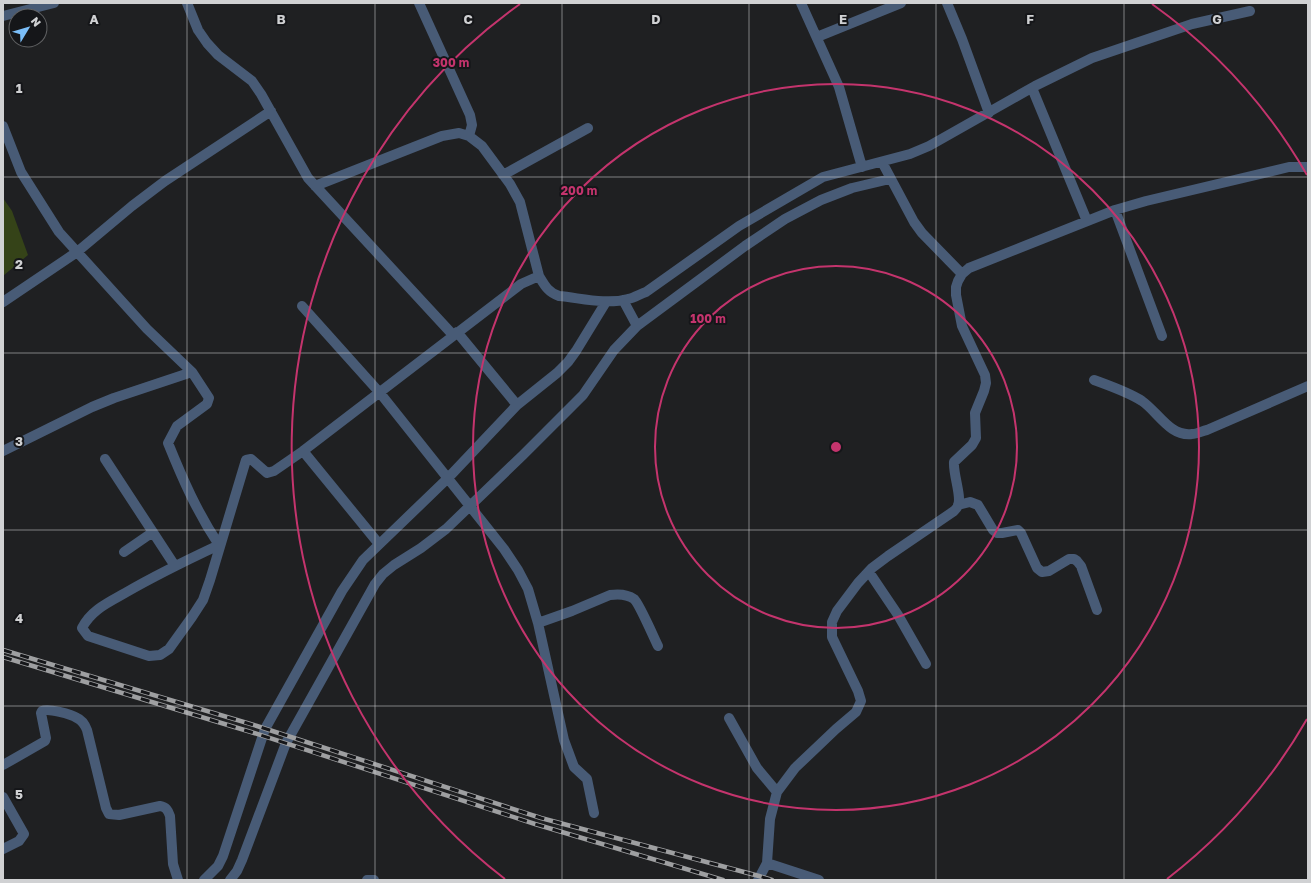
<svg xmlns="http://www.w3.org/2000/svg" width="1311" height="883" font-family="'Golos Text',sans-serif">
	<style>
		.green { fill: #354318 }
		.lines { fill: none; stroke-linecap: round; stroke-linejoin: round }
		.minor { stroke: #485b76; stroke-width: 10 }
		.rail-casing { stroke: #9e9fa1; stroke-width: 4.5 }
		.rail { stroke: #151619; stroke-width: 3; stroke-dasharray: 9; stroke-linecap: butt }
		.grid { fill: none; stroke: #d0d1d3; stroke-width: 1; stroke-opacity: 0.55 }
		.ring { fill: none; stroke: #c4346d; stroke-width: 2 }
		.grid-label { font-size: 13px; text-anchor: middle; font-weight: bold; fill: #d0d1d3; stroke: #151619; stroke-width: 4; stroke-linejoin: round; paint-order: stroke }
		.centre { fill: #c4346d; stroke: #151619; stroke-width: 2 }
		.ring-label { font-size: 12px; text-anchor: middle; font-weight: bold; fill: #c4346d; stroke: #151619; stroke-width: 4; stroke-linejoin: round; paint-order: stroke }
	</style>
	<rect width="100%" height="100%" fill="#1f2022"/>
	<path class="green" d="M3,198L12,211L28,255L3,276Z"/>
	<g class="lines">
		<path class="minor" d="M187,3L198,30L207,43L218,55L252,81L261,94L308,178L453,335
			M419,3L470,115L472,125L469,136
			M801,3L839,87L862,167
			M947,3L962,39L989,113
			M3,16L54,3
			M817,37L901,3
			M1032,88L1087,221
			M3,126L21,172L59,232L147,329L192,372L209,398L207,404L177,426L168,443C183,480 197,512 219,545C187,560 156,575 125,593C109,602 91,610 82,628L88,636L149,656L160,655L169,649L192,617L203,600L210,580L246,460L251,459L267,473L274,471L303,451L521,284L539,276C545,286 548,292 559,296C581,298 606,305 628,299C634,298 640,294 646,292L739,226L823,177L910,154L929,146L1035,86L1092,58L1192,24L1250,11
			M882,162L914,222L922,233L962,274
			M503,175L588,128
			M315,186L442,136L459,133L469,136L482,146L510,184L520,202L539,276
			M1115,210L1162,336
			M3,302L77,252L132,206L165,181L271,111
			M302,306L380,393L504,549L518,570L528,589L538,623L564,740L574,767L587,779L594,813
			M637,326L745,246L785,219L821,200L852,188L890,179
			M457,332L517,405
			M1094,380C1110,386 1128,392 1142,401C1158,412 1170,437 1192,434C1197,434 1202,431 1207,430L1308,386
			M3,451L92,407L114,398L192,372
			M303,451L379,544
			M105,459L175,566
			M958,505L970,502L978,505L993,530L997,533H1002L1018,530L1021,533L1037,568L1042,572L1049,571L1069,559H1074L1077,561L1081,566L1097,610
			M124,552L153,532
			M869,572L898,615L926,664
			M538,623L572,611L610,595C617,594 627,594 634,599C639,603 654,638 658,646
			M729,718L757,768L777,792
			M3,765L45,741L46,738L41,713L42,711C48,708 71,714 77,718C82,720 85,725 87,730L106,808L109,814L119,815L160,806C166,807 168,810 170,816L173,864L178,880
			M3,797L24,834L19,841L3,849
			M767,863L819,880
			M204,880L218,866L223,856L265,729L342,591L363,560L448,478L517,405L557,373L568,362L576,351L606,302
			M230,880L237,871L242,860L286,743L375,584L383,574L394,565L421,548L446,529L523,455L583,395L614,350L637,326L623,300
			M367,880H374
			M758,880L767,863L770,819L777,792L795,768L836,729L856,712L861,701L858,691L832,637V622L837,611L858,583L872,568L888,556L954,511C956,509 958,507 958,505C962,497 953,474 954,462L972,445L976,438L975,413L984,391L986,383L985,375L962,326L956,295V287L958,281L962,274L969,268L1115,210L1146,201L1289,167H1308"/>
		<g class="rail-casing">
			<path id="rail" d="M3,650L257,726L541,818L759,876L772,880
				M3,657L251,732L535,824L723,880"/>
		</g>
		<use href="#rail" class="rail"/>
	</g>
	<path class="grid" d="M187,3V880M375,3V880M562,3V880M749,3V880M936,3V880M1124,3V880M3,177H1308M3,353H1308M3,530H1308M3,706H1308"/>
	<g class="ring">
		<circle cx="836" cy="447" r="181"/>
		<circle cx="836" cy="447" r="363"/>
		<path d="M1307 719A544 544 0 0 1 1167 879M505 879A544 544 0 0 1 520 4M1152 4A544 544 0 0 1 1307 175"/>
	</g>
	<g class="grid-label">
		<text x="94" y="24">A</text>
		<text x="281" y="24">B</text>
		<text x="468" y="24">C</text>
		<text x="656" y="24">D</text>
		<text x="843" y="24">E</text>
		<text x="1030" y="24">F</text>
		<text x="1217" y="24">G</text>
		<text x="19" y="93">1</text>
		<text x="19" y="269">2</text>
		<text x="19" y="446">3</text>
		<text x="19" y="623">4</text>
		<text x="19" y="799">5</text>
	</g>
	<circle cx="836" cy="447" r="6" class="centre"/>
	<g class="ring-label">
		<text x="451" y="67">300 m</text>
		<text x="579" y="195">200 m</text>
		<text x="708" y="323">100 m</text>
	</g>
	<rect width="1311" height="883" fill="none" stroke="#d0d1d3" stroke-width="8"/>
	<g transform="translate(28 28) rotate(52)"><circle r="19" fill="#151619" stroke="#606163"/>
	<path d="M0-3L7 15L0 10L-7 15Z" fill="#7bbef8"/>
	<text y="-6" font-size="11" font-weight="bold" text-anchor="middle" fill="#d0d1d3">N</text>
	</g>
</svg>
